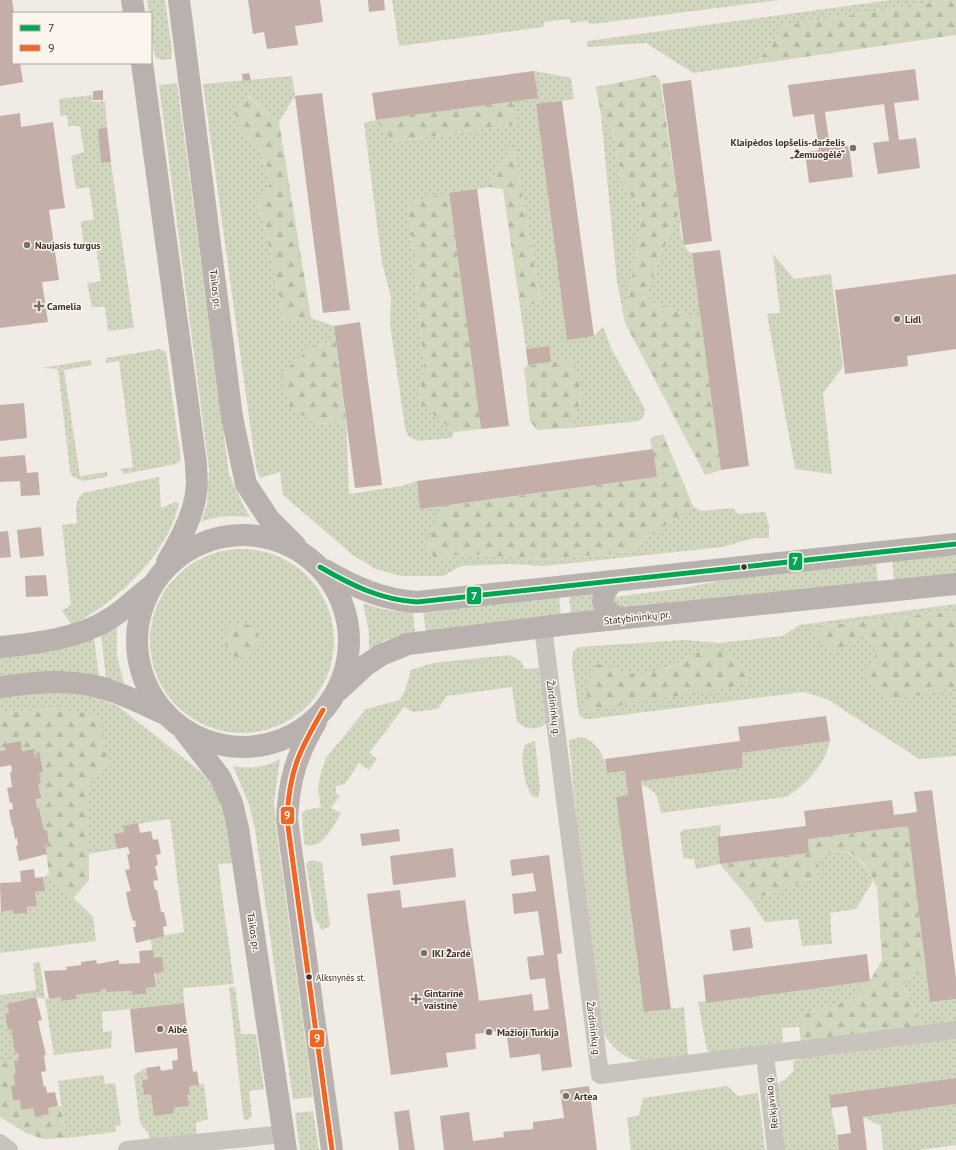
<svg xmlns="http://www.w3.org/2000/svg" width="956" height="1150" font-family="'PT Sans',sans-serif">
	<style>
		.grass { fill: url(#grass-dots); fill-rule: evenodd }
		.forest { fill: url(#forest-firs) }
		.building { fill: #c3afa7 }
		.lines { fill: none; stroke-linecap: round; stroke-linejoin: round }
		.street { stroke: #c9c3be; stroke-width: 18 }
		.primary { stroke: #b8b1ad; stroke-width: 22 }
		.bus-1-casing { stroke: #fbf5ee; stroke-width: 8 }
		.bus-2-casing { stroke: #fbf5ee; stroke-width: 8 }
		.bus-1 { stroke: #00a651; stroke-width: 5 }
		.bus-2 { stroke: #f26522; stroke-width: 5 }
		.poi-dot { fill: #7a716c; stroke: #fbf5ee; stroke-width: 1.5 }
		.bus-dot { fill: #3b302b; stroke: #fbf5ee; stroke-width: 1.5 }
		.labels { text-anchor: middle; stroke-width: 3; stroke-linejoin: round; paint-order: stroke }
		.bus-label { font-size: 9px; fill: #3b302b; stroke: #fbf5ee; text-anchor: start }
		.poi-label { font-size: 10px; font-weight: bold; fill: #3b302b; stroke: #fbf5ee; text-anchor: start }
		.street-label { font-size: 10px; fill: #3b302b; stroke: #fbf5ee }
		.line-badge { stroke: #fbf5ee; stroke-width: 1.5 }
		.badge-label { font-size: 11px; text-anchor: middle; font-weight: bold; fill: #fff }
	</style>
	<defs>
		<pattern id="grass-dots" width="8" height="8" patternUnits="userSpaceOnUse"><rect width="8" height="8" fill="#d1d6bf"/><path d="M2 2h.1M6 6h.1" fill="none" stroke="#b4b8a4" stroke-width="1.8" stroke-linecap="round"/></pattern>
		<pattern id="forest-firs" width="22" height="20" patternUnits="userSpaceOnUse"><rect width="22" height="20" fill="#d1d6bf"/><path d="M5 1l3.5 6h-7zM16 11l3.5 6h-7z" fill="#b4b8a4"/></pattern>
	</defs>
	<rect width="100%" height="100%" fill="#f0ebe5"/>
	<path class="grass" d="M147,0H165L172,51L171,59L161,60L155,57L151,31V13H149Z
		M392,0H780L592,24L586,21L570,23V19L544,22V27L399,46Z
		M891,0H949L785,25L756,64L693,73L646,43L587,47V41Z
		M534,71L571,78L574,99L536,105L567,339L594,336L603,327L611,348L645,409L644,416L639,421L570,428L582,397L574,360L551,362L549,346L526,349L520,306L541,303L513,144L488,187L408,202L424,364L419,402L454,432L452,438L419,441L408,436L405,427L390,324L391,297L382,263L364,123L376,120L395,142L516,124L512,101L538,98Z
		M292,76L295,96L279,122L248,96L240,133L259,147L271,184L258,203L270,250L284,322L311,318L334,326L336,342L313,346L316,424L346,422L349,494L402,486L417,481L420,509L443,506L427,546L437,562L459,553L544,560L627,552L693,506L701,511L733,508L738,514L765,512L769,525V538H754L722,547L544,566L508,564L461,566L443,576H401L376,569L354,556L283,495L280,472L260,478L256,468L203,84Z
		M177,83L229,474L243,505L250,517C233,516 217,515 201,522L207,504L209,469L159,85Z
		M92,95L93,102L105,101L107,127L98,129L101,163L111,162L134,328L108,331L105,307H92L87,283L101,281L96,247L84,248L81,222L94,219L89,187L76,189L71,156L84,152L80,126H68L67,115L60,116L59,99Z
		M601,115L612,130L624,189L642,206L637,252L626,308L625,323L617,282Z
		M679,211C681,224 679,247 692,253L701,317L683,314L644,298Z
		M773,254L794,279L831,274L843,367L823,393L832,474L795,469L767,314L780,313Z
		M160,349L166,352L181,460L176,464L124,474L120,469L133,467L119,361L106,363V358Z
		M90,360L92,365L64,370L80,476L107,472V477L83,481L72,476L70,471L58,369L42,368Z
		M159,477L161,508L175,502L179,503C169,553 116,603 72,625L62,611L71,605L62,525L77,523C76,510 74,502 83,493Z
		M150 641a92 92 0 1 1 184 0a92 92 0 1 1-184 0Z
		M956,553V573L894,580L892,560Z
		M876,562L878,582L616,610L613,597L677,589L740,577Z
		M593,592L592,601L595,613L571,615L569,595Z
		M559,596L561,617L426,632L423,610Z
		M363,603C380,609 395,613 413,611L415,633L385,640L369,650V632Z
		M956,604V611L812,627L863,634L879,647L889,700L956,688V756L919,759L827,699L804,692L590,719H584L579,715L572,663L573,652L579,647L685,640L719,643L783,636L799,625ZM707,647L619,704L585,710L622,672C627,673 633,675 638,675C662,674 685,658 707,647Z
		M117,626V656L124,683L106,678L101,635Z
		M94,638L99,676L70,671L0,677V657L67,648Z
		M509,655L521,661L524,669L539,668L547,723C537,731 527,730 517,722L512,687L447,696L438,709L413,712L404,707L369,753L377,759L369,770L359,763L345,784L336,786V793L340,796L331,808L341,813C333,826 322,852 304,844L302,814L306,810L321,807L318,789L320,776L326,758L366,709L400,700L405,691L411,670L433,663Z
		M40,692H72L95,697L118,706L201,772L217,792L236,863L218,864L234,984L183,988L184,1003L102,1012L103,1032L112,1031L111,1048L54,1055L45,999L36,997L7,1004L9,1013L5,1014L8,1029H11L15,1053H18L19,1060L0,1064V995L36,990L33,963L40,962L45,999L61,997V1001L76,999V995L100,992V990L106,989V992L132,991V995L146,994V988L156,987L154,958L150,938L184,932L170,819L123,826L124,832L114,834L117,849L88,854V788L108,763L54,708L0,713V696Z
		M582,737C598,742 605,757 607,773L625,771L628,795L616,797L644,1012L684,1007L688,1056C650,1061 629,1072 604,1034L578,837L569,740Z
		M535,741L540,789L538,798L532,796C525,787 518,753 526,744Z
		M830,741C825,765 806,785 786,797L661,813C657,796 658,792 642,785L641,781L743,768L742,753Z
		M280,759L274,802L276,827L313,1097L293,1099L255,829L249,804L233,766C246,769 269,767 280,759Z
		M721,825L720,837H717L720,864L696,869L694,859L683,858L680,833L683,830Z
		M833,851C857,854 862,859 873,881L856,909L830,913L832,944L802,946L798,919L765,922L750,900L817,877L819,858Z
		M313,860L322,863L330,926L322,930L315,918L306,863Z
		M49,874L93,917L96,941L0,953V910L1,912L13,910V914L27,913V907L37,906L35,892L44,891L43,877Z
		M926,970L930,1002L956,999V1021L923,1026L903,987L911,977Z
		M870,981L854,999L798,1016L799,1027L782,1028L783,1046L712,1055L707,1050L698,1002Z
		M229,987H235L241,1034H256L264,1089L249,1091L252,1116L248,1120L244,1119L243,1115Z
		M956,1037V1078L829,1095L839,1150H782L774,1086L786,1079L794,1070L793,1061L809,1056Z
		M146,1068L148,1079L142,1080L144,1094H151L174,1113L173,1108L188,1106L187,1095L190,1094L189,1086L204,1084L208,1119L196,1123L197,1137L149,1141V1134L140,1123L134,1075Z
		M103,1075L105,1084L115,1083L121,1125L115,1126L116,1132L66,1138L58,1081Z
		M727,1086L738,1096L758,1093L765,1150H631L627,1118L639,1115L643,1098Z
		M956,1104V1145L919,1150H883L881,1126L863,1117Z
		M313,1111L319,1150H300L295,1113Z"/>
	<path class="forest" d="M949,0H956V35L756,64L785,25Z
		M655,75L660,80L679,211L644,298L683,314L701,317L721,470L705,475L625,323L626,308L637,252L642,206L624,189L612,130L601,115L596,87Z
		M247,96L279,122L311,318L284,322L270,250L258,203L271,183L259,147L240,133L234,107Z
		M512,101L517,124L394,142L376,120Z
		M513,144L541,303L520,306L503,189L488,187Z
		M449,193L481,429L454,432L419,402L424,364L408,202Z
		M336,342L346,422L316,424L290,407L281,374L313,346Z
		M574,359L582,397L570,428L537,430L530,421L524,368L528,365Z
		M663,434L693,506L627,552L544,560L459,553L437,562L426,546L443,506L657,477L650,438Z
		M956,611V688L889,701L865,677L879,647L863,634L832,653L821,646L812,627Z
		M225 641a17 17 0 1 1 34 0a17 17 0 1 1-34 0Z
		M707,647L721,650L747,669L748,684L585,711L591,669L597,664L637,675L668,668Z
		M54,708L98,715L108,763L88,788L89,880L73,899L49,874L45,845L49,844L47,830H44L39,808H37L36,799L38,784L41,783L39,773L43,772L40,758H35L33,749L22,751L21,741L6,744V750L0,751V713Z
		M908,826L926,970L911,977L903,987L923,1026L801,1043L798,1016L854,999L870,981L882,960L877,887L864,863L850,853L833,851L819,858L817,877L750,900L720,864L809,853L808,839Z
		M14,1061L16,1075L13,1076L15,1085L11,1086L13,1101L20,1100L21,1110L33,1108L35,1117L49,1114L48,1108L61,1106L66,1138L43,1139L26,1133L0,1117V1064Z"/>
	<path class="building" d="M0,0H12L14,13L13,63H20L23,82L0,86Z
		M248,0H320L323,22L295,26L298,45L267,49L264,32L253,34Z
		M368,0H384L385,10L369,12Z
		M915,69L919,100L894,103L899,140L916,138L920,168L878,174L873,143L889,141L884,104L825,112L830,148L849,146L853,177L809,183L805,152L819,150L814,114L793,117L788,85Z
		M534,71L538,98L376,120L372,93Z
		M249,73L251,80L243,81L242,74Z
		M691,80L712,241L684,245L662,84Z
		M103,90V100H93V91Z
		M322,93L350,310L323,313L295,96Z
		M562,101L594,336L567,340L536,104Z
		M20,113L21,127L53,122L65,208L49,210L59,280L42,282L48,322L0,328V116Z
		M107,127L111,162L101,163L98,129Z
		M477,189L509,426L481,429L449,193Z
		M720,250L749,466L721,470L692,253Z
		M956,274V349L907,356L908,366L845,374L835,290Z
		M360,322L382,485L355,488L334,326Z
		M549,346L551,362L528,365L526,349Z
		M24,403L27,438L0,441V405Z
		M653,449L657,477L420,509L417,481Z
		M25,455L27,473L38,472L40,495L21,496L20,481L0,482V457Z
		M41,527L44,556L20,558L17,530Z
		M8,531L11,557L0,558V532Z
		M46,575L48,596L26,597L25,576Z
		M826,716L830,741L742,753L743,768L641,781L671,1009L644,1012L616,797L628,795L625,771L607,773L605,759L740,741L738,727Z
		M21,741L22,751L34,749L35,758L40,757L43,772L39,773L41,783L38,784L41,798L36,799L37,808H39L44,830H47L49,844L45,845L47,854L19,861L16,846L18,845L17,838L15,839L13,826H12L9,810L13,809L12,802L10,803L7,788L12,787L10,773L12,772L11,765L0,767V751L6,750L5,744Z
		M932,790L956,978V999L930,1002L908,826L808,839L809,853L720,864L717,837L806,826L804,811L892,800L894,815L917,812L914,792Z
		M138,823L140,833L151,831L153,840L158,839L161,854L156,855L158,865L155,866L158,880L153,881L155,890H157L161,912H164L167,926L163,927L164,936L136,943L133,927H136L135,920L133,921L129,908L126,892L131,891L125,870L130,869L127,854H130L128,847L117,849L114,834L124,832L123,826Z
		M399,829L400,841L362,846L360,834Z
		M453,848L456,877L393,885L390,856Z
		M549,855L562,953L557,954L572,1067L542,1071L540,1054L510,1058L506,1030L475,1034L476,1049L446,1053L448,1067L391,1075L367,894L400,890L402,908L465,900L479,1001L532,994L534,1011L549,1009L545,978L530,980L527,957L544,955L538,911L514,914L512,894L536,891L533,873L512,876L510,860Z
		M34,869L35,878L43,877L45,891L35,892L37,906L27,907V913L13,914V910L1,912L0,883L21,882L20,871Z
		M750,927L753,948L733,951L730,930Z
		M153,950L154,958L162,957L164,972L154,973L156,987L146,988V994L132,995V991L106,992V989L100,990V992L76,995V999L61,1001V997L49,999L44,971L67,970L66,967L81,965V962L96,960L97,964L119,960V964L140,963L139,951Z
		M867,954L870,981L706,1003L703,975Z
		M36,997L42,1020L38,1021L46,1055H44L46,1071L41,1072L44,1087L46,1086L47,1093L55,1092L58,1106L48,1108L49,1114L35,1117L33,1108L21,1110L20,1100L13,1101L11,1086L15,1085L13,1076L16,1075L14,1061L19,1060L18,1053H15L11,1029L8,1030L5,1014L9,1013L7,1004Z
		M184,1003L193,1072L197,1071L199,1085L189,1086L190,1094L187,1095L189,1106L173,1108L174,1113L154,1116L151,1094L144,1095L142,1080L148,1079L146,1068L160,1066L161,1071L173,1069L172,1061L178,1060L177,1048L135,1053L130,1009Z
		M956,1078V1104L863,1117L867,1150H839L837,1135L851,1133L847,1106L831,1108L829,1095Z
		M589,1086L597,1150H444L440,1116L469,1112L473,1141L504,1137L503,1132L533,1129V1122L564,1118L560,1090Z
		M409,1110L415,1150H399L394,1112Z"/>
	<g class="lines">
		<path class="street" d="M543,627L600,1075L956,1030
			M765,1055L776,1150
			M0,1143L9,1150
			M127,1150L284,1134"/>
		<path class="primary" d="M132,0L134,13
			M179,0L232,417L246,484L269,519L295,545
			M142,63L196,464C196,473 198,484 196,493C193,517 180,541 167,562
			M137 641a106 106 0 1 1 212 0a106 106 0 1 1-212 0Z
			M325,570C354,587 383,600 417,602L956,544
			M613,581C599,598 599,606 618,619
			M0,647C38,643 78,639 111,618C125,609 137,597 150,587
			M0,687C28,684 56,679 84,684C112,688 138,702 165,714
			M338,691L366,665L381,655L408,644L568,624L956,584
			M316,722C296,756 289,780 287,819L332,1150
			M185,732L220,777L232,803L238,828L286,1150"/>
		<g class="bus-1-casing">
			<path id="bus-1" d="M320,567C351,585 381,600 417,602L956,544"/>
		</g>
		<g class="bus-2-casing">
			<path id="bus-2" d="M323,710C299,751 289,771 287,819L332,1150"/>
		</g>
		<use href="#bus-1" class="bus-1"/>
		<use href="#bus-2" class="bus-2"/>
	</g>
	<g class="poi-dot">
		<circle cx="853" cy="148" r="4"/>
		<circle cx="27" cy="245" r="4"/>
		<path d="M37 300h4v4h4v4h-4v4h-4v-4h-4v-4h4z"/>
		<circle cx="897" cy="319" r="4"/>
		<circle cx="424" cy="953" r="4"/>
		<path d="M414 993h4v4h4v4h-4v4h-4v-4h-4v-4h4z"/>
		<circle cx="160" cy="1029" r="4"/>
		<circle cx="489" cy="1032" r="4"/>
		<circle cx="566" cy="1096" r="4"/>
	</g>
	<g class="bus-dot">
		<circle cx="744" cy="567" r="3.5"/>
		<circle cx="309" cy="977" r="3.5"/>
	</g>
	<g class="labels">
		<g class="bus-label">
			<text x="316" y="981">Alksnynės st.</text>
		</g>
		<g class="poi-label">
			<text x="845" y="146" text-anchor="end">Klaipėdos lopšelis-darželis<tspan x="845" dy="12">„Žemuogėlė“</tspan></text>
			<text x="35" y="249">Naujasis turgus</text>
			<text x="47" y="310">Camelia</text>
			<text x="905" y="323">Lidl</text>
			<text x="432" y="957">IKI Žardė</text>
			<text x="424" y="997">Gintarinė<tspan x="424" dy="12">vaistinė</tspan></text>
			<text x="168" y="1033">Aibė</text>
			<text x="497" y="1036">Mažioji Turkija</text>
			<text x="574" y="1100">Artea</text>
		</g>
		<g class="street-label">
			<text transform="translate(216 289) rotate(83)" y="4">Taikos pr.</text>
			<text transform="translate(637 617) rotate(-6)" y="4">Statybininkų pr.</text>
			<text transform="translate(554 708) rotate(83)" y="4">Žardininkų g.</text>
			<text transform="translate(254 932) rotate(81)" y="4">Taikos pr.</text>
			<text transform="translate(594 1029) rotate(83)" y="4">Žardininkų g.</text>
			<text transform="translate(771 1102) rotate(-97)" y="4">Reikjaviko g.</text>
		</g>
	</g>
	<g class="line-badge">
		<rect x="788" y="552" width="15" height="19" rx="4" fill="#00a651"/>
		<rect x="466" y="586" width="16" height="19" rx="4" fill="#00a651"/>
		<rect x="280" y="806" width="15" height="19" rx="4" fill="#f26522"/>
		<rect x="309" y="1029" width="16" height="19" rx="4" fill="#f26522"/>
	</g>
	<g class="badge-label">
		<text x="795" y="565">7</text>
		<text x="474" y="600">7</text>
		<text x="287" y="819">9</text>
		<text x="317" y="1042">9</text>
	</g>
	<rect x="12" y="12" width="140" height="52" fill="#fbf5ee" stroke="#aea6a0"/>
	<rect x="20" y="25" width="20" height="6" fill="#00a651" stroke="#aea6a0"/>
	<text x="48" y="32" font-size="12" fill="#3b302b">7</text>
	<rect x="20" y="45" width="20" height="6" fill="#f26522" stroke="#aea6a0"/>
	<text x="48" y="52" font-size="12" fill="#3b302b">9</text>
</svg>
